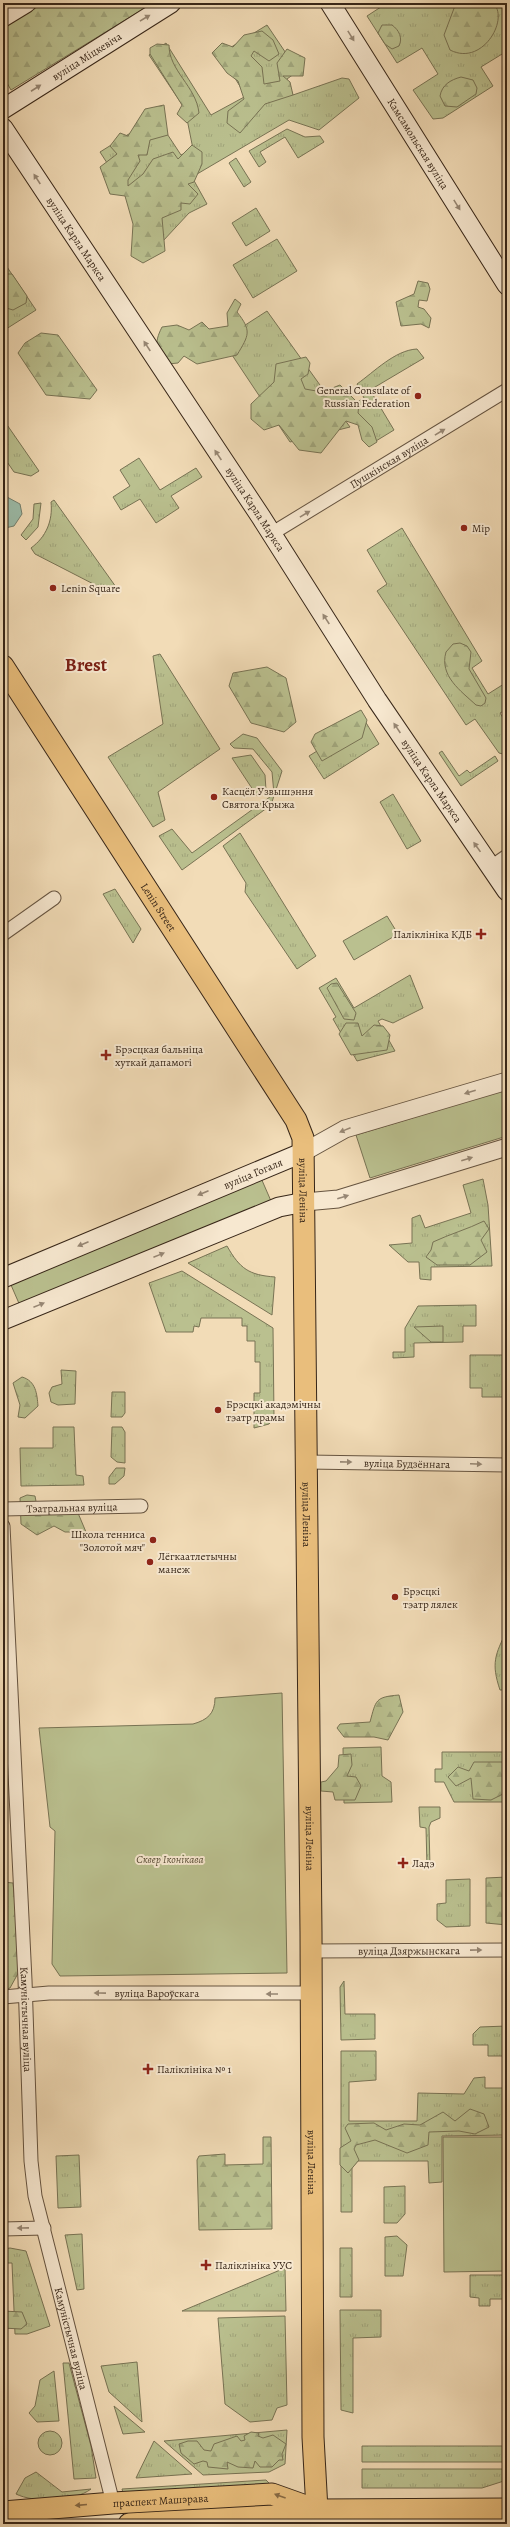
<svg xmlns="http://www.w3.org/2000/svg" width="510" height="2527" font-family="Alegreya,serif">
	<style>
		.grass { fill: url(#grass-tufts); stroke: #787354 }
		.forest { fill: url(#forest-firs); stroke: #787354 }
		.park { fill: #bac08f; stroke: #787354 }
		.water { fill: #9cbca9; stroke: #74806f }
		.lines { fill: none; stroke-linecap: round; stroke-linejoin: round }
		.minor-casing { stroke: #665440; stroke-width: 15 }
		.tertiary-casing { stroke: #665440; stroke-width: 19 }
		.secondary-casing { stroke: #372618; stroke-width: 21 }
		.primary-casing { stroke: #372618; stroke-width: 23 }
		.minor { stroke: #f7e8d0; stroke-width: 13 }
		.tertiary { stroke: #f7e8d0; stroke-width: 17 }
		.secondary { stroke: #f7e8d0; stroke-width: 19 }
		.primary { stroke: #e9be7c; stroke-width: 21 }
		.oneway { fill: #978774 }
		.oneway2 { fill: #876a45 }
		.poi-dot { fill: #8f2418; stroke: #f7e8d0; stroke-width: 1.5 }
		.labels { text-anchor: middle; stroke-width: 4; stroke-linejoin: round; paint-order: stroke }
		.street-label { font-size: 11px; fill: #372618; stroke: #f7e8d0 }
		.poi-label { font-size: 11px; fill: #372618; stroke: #f7e8d0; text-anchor: start }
		.park-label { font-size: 11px; font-style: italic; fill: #584c36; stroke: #f7e8d0 }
		.town-label { font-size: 19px; font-weight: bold; fill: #7a1f14; stroke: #f7e8d0 }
	</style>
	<defs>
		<pattern id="grass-tufts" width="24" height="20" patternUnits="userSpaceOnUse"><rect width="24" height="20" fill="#bac08f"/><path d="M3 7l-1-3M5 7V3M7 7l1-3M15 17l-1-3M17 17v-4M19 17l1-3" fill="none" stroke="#a0a57b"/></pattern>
		<pattern id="forest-firs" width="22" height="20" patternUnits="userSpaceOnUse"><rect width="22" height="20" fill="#bac08f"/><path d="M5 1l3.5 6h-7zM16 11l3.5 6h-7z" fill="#a0a57b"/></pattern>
	</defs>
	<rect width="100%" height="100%" fill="#f2dcb7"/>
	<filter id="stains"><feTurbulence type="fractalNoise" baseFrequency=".005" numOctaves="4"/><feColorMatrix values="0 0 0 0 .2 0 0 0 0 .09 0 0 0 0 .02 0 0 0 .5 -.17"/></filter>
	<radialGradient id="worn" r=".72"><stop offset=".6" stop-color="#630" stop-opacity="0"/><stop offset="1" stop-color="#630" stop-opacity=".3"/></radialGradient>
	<path class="grass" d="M387,3H507V51L481,67L493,86L443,118L433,119L413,90L438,74L422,48L397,63L367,16Z
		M267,25L298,71L287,79L293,95L342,78L349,79L359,98L319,130L289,120L192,177L207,204L189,213L150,255L143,219L100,152L156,117L181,155L193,149L185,109L149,55L166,43L211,115L246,96L220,54Z
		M287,129L305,137L320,136L324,142L298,158L285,137L260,152L266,162L259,167L249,151Z
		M236,158L251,182L244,187L229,163Z
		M256,208L270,231L246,246L232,223Z
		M277,239L297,271L253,298L233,265Z
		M3,261L36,310L3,331Z
		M267,311L350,427L290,442L222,340Z
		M417,349L424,358L370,390L394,430L371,444L354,404L364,398L357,384C374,372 395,350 417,349Z
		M3,419L39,471L31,476L14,472L3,456Z
		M139,458L160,490L196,468L202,477L171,496L179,508L156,523L140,499L121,510L113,497L130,486L120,470Z
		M54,500L116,587L109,592L35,554L31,548C46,537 53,521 51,502Z
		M41,503L38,527L26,540L21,535L33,519L34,504Z
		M402,528L482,661L472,668L488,694L507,682V709L500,713L507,724V755L499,753L475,719L466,725L377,591L387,584L367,550Z
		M160,654L220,749L158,792L165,820L153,827L108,757L163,724L153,656Z
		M365,721L379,744L324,779L309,756Z
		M243,734L257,738L282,771L271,805L182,870L159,836L172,829L192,853L274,794L272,772L253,749L234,748L230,744Z
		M442,751L459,776L467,770L470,773L495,756L498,761L461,786L439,753Z
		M251,755L265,775L266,790L257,796L232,758Z
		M393,794L421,841L407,849L380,802Z
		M240,833L316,956L297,969L245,892L246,883L223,846Z
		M115,889L141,929L133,943L103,894Z
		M410,975L423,1008L393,1023L382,1019L378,1021L395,1051L357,1061L333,1019L336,1017L319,988L336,978L354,1008Z
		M483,1179L488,1205L492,1266L431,1267V1280L420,1279L419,1262H408L389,1245L412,1243V1218L420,1215L425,1228L471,1213L463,1185Z
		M227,1246C240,1269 249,1275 275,1277L272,1315L188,1263Z
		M182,1271L273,1328L274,1418L269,1424L254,1428V1393H260V1362H255V1341H247V1326H242V1318H201L199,1327L194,1326L193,1332H166L149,1283Z
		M476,1305V1326H463V1342L414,1343V1357L393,1358V1352H405V1328L418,1306Z
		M470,1355H503V1384L507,1385V1424H505V1397H482V1388H470Z
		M61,1370L76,1371L75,1404L58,1405L51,1402L49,1393L52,1387L62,1384Z
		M112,1392H125V1413L122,1417H111Z
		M53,1427H74L76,1475L83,1476L84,1485L21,1486L20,1448H53Z
		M112,1427H122L125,1432V1463L117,1462L111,1457Z
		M116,1468H125L124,1476L115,1484H109V1477Z
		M507,1630V1690H500C491,1663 495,1655 507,1630Z
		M381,1747L382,1776L391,1782L392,1802L344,1803L343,1748Z
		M442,1752H507V1802H454L444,1782H435V1769H442Z
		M419,1807H440V1818L431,1822L429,1827L430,1867H427L426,1828L420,1827Z
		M470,1879V1926L446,1927L437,1920V1904L446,1903V1880Z
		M344,1981L345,2014H375V2039L341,2040L340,1987Z
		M507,2026V2056H488V2045H473V2034L480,2027Z
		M341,2051H376V2080L349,2082V2121H417L418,2093L464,2094L474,2078L485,2077V2088H507V2135L442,2136V2182L429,2183L428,2161H352V2212H341Z
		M79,2155L81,2207L58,2208L56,2156Z
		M405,2186V2214L397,2223H384V2187Z
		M82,2234L84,2289L77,2290L65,2235Z
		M397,2236L407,2245L403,2276H385V2237Z
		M10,2248L26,2251L50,2326L27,2334H15L12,2263H3V2249Z
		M340,2248H352V2297H340Z
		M285,2268L286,2311H182Z
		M470,2275H507V2299H490V2306H479V2298L470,2297Z
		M340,2310H381V2337L353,2338V2413L341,2410Z
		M285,2316L287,2405L277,2408L272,2420L250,2422L225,2404L218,2318Z
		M137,2362L142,2422L109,2392L101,2366Z
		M63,2363H69L91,2446L96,2478L74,2479Z
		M54,2371L59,2421L37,2422L29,2413L35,2406L40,2380Z
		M114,2406L145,2432L123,2434Z
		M287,2430L285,2464L269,2472L203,2475L164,2441Z
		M38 2443a12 12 0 1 1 24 0a12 12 0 1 1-24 0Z
		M154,2441L192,2474L136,2478Z
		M362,2446H507V2462H362Z
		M362,2469H507V2480L482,2488H362Z
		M36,2472L62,2492L91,2489C74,2502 34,2503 16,2494L25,2478Z
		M266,2480L272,2486L124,2496L122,2489Z"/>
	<path class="forest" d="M44,3H153L11,90L3,76V28Z
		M456,3H493C510,18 483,67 450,50L444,35Z
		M382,25H392C399,30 403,38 399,46L392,49L385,44L378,33Z
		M262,31L273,40L279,54L269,61L254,51L251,56L262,67L264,84L280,81L277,63L287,49L305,58L303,76H283L290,82L293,95L265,104L240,133L227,123L228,111L244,99L238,81L227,73L212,53L222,43L233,47L244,35Z
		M157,44L169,45C169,71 196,86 199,113L187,123L177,114L182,105L150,54V48Z
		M461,77L473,80L477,88L476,94L457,107L445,106L440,96C442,85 450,80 461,77Z
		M164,105L168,135L150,140L147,155H138L140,161L128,180V186L143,174L153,159L173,152L178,159L192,145L202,152V164L194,182L188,184L198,194L190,204L181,203V210L162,218L165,251L143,263L131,256L133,224L125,196L110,194L100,167L117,154L110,146L120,133L128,136L145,109Z
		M7,274H12L27,296L26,303L13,310L3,307V276Z
		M418,281L428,283L430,289L427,301L419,300L418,307L424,309L431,318L429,328L421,324L401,326L396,302L414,294Z
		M235,299L241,304L237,312C252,331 249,335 237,355L197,364L184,356L178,363L168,364C157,348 153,345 162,327L177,325L189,330L202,322L209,329L228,326L227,313Z
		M41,333L58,335L97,390L90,399L46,395L18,353L25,343Z
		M306,357L310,363L308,374L301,379L305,389L322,392L340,385L359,404L358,413L372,427L377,442L369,447L362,440L358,425L346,421L321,453L299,450L279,425L264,430L251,419V404L274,382L276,364Z
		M460,643L467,646L471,652L469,669L486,698L485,703L481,706L476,705C461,691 439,676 446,652L453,644Z
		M267,667L286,678L296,722L284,732L251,723L229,686L233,673Z
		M361,710L367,720L362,738L322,761L311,742L315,734Z
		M337,983L356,1013L354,1020L344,1019L327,988L331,984Z
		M346,1023H358L362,1036L374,1025L383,1026L390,1035L387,1050L351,1055L339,1034Z
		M484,1221L489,1229L481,1240L487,1252L470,1265H437L426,1257L431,1250L433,1242C450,1234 468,1229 484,1221Z
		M22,1377C36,1381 37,1394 38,1406L25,1418L18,1417L20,1405L13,1383Z
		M27,1495L35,1496L38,1512L78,1513L86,1532H65L54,1526L37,1535L21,1524L20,1498Z
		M399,1695L403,1712L388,1740L374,1737H344L337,1728L340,1724L370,1722C376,1700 375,1697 399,1695Z
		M351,1754L352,1765L347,1776L356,1777L361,1786L355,1800H335L333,1792L321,1791V1782L326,1781L338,1767L339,1755Z
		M474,1762H504L507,1767V1792L491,1800L473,1799L471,1778L456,1786L448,1777L458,1767L469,1771Z
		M507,1877V1925L486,1923V1878Z
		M3,1882L13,1883L21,1968L10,1988L3,1990Z
		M470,2109L484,2114L489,2127L475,2134L459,2131L429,2132L428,2145L407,2153L375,2140L356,2145L354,2149L359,2160L348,2173L340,2165V2148L351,2141L345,2128L348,2124L374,2123L386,2130L404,2124L420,2125L443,2112L455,2121Z
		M263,2137H271L272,2229L199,2230L197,2160L199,2156L225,2154V2165L263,2164Z
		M3,2311L22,2312L27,2324L21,2329L3,2328Z
		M251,2432L259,2433L258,2436L263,2438L273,2435L286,2444L282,2454L283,2460H279L272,2467H260L255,2461L253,2468L238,2467L227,2462L228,2469L208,2467L207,2462L203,2461L194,2464L181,2453L179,2444L188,2441H197L204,2450L211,2451L214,2444L237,2436L241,2441L245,2440L244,2436Z"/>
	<path class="park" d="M387,916L398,934L354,960L343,941Z
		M507,1089V1136L370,1178L356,1135Z
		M261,1178L271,1201L21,1308L11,1285Z
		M443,1326V1342H431L414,1327Z
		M282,1693L287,1973L60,1976L52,1964L55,1831L50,1827L39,1728L193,1724C207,1720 215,1714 215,1698Z
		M443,2137H507V2271L444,2272Z"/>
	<path class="water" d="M7,497L20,504L22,514L14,526L5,528L3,498Z"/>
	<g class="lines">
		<g class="minor-casing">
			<g id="minor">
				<path id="s1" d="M271,534L507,390"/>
				<path d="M491,867L507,856"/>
				<path d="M3,934L54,898"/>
				<path id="s2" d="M307,1462L507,1465"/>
				<path id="s3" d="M3,1509L141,1506"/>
				<path id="s4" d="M3,1526L25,1980L31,2161L35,2196L113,2503"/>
				<path id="s5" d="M311,1951L507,1950"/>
				<path id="s6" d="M3,1997L49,1993H311"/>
				<path d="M3,2229L44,2228"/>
				<path d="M317,2510L318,2524"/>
			</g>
		</g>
		<g class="tertiary-casing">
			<path id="tertiary" d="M304,1152L345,1129L507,1081
				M305,1202L338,1199L507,1147"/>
		</g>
		<g class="secondary-casing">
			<g id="secondary">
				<path id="s7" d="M330,3L507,285"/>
				<path d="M3,17L26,3"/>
				<path id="s8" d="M3,109L171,3"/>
				<path id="s9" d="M3,128L261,517L377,700L507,891"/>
				<path id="s10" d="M3,1278L304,1152"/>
				<path d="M3,1320L279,1207L305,1202"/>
			</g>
		</g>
		<g class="primary-casing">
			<g id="primary">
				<path id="s11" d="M3,666L296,1120L303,1138L311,1932L313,2437L317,2510"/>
				<path id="s12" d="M3,2512L113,2503L272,2494L314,2509"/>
				<path d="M129,2524L274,2516L317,2510L507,2509"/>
			</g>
		</g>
		<use href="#minor" class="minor"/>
		<use href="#tertiary" class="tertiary"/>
		<use href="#secondary" class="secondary"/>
		<use href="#primary" class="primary"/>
	</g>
	<defs><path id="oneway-solid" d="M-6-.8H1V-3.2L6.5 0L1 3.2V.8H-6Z"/></defs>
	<g class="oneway">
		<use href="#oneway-solid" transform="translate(145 18) rotate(-31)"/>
		<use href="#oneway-solid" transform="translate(351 36) rotate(58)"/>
		<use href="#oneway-solid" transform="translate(36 88) rotate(-33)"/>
		<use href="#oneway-solid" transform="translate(37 179) rotate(-123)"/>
		<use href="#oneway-solid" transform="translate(457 205) rotate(58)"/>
		<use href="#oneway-solid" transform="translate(147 346) rotate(-123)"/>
		<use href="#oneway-solid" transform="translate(440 432) rotate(-31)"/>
		<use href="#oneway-solid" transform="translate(218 455) rotate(-124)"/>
		<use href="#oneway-solid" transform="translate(305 514) rotate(-31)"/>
		<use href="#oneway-solid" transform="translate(326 619) rotate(-123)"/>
		<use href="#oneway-solid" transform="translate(397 728) rotate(-124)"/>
		<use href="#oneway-solid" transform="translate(477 847) rotate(-125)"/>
		<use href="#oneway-solid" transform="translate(470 1092) rotate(163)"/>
		<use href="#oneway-solid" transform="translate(345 1130) rotate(158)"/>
		<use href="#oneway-solid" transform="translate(467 1159) rotate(-17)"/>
		<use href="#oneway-solid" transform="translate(203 1193) rotate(157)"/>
		<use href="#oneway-solid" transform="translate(343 1197) rotate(-17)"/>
		<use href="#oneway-solid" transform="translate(83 1244) rotate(157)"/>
		<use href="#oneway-solid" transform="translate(159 1255) rotate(-22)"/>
		<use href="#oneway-solid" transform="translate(39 1305) rotate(-22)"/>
		<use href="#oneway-solid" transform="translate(346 1462) rotate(1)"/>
		<use href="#oneway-solid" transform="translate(476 1464) rotate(2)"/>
		<use href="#oneway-solid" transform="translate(476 1950) rotate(-1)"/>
		<use href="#oneway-solid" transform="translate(100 1993) rotate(-179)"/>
		<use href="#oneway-solid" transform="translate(272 1994) rotate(180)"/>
		<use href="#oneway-solid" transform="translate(23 2228) rotate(179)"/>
	</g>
	<g class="oneway2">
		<use href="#oneway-solid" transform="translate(280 2496) rotate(-160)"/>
		<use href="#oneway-solid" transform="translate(81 2505) rotate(175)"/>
	</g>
	<g class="poi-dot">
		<circle cx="418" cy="396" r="4"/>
		<circle cx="464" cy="528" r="4"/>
		<circle cx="53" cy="588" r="4"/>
		<circle cx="214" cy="797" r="4"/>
		<path d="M479 928h4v4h4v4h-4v4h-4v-4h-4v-4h4z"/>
		<path d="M104 1049h4v4h4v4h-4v4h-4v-4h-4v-4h4z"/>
		<circle cx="218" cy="1410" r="4"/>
		<circle cx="153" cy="1540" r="4"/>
		<circle cx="150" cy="1562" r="4"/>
		<circle cx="395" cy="1597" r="4"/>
		<path d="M401 1857h4v4h4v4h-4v4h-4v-4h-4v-4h4z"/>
		<path d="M146 2063h4v4h4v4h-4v4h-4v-4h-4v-4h4z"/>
		<path d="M204 2259h4v4h4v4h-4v4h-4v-4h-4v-4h4z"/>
	</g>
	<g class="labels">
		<g class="street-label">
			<text dy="4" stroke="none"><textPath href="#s8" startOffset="99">вуліца Міцкевіча</textPath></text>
			<text dy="4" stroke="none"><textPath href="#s7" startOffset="166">Камсамольская вуліца</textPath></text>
			<text dy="4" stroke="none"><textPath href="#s9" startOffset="133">вуліца Карла Маркса</textPath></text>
			<text dy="4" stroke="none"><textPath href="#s1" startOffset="138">Пушкінская вуліца</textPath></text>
			<text dy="4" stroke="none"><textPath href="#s9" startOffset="457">вуліца Карла Маркса</textPath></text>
			<text dy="4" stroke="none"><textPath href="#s9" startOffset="781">вуліца Карла Маркса</textPath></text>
			<text dy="4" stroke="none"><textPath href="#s11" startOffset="287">Lenin Street</textPath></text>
			<text dy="4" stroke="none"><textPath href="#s10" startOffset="271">вуліца Гогаля</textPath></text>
			<text dy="4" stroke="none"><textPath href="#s11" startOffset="612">вуліца Леніна</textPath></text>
			<text dy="4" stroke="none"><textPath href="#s2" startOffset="100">вуліца Будзённага</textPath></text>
			<text dy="4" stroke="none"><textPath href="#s3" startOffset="69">Тэатральная вуліца</textPath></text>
			<text dy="4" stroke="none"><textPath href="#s11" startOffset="936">вуліца Леніна</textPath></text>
			<text dy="4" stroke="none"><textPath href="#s11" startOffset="1260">вуліца Леніна</textPath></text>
			<text dy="4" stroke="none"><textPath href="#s5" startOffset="98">вуліца Дзяржынскага</textPath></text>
			<text dy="4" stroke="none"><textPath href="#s6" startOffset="154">вуліца Вароўскага</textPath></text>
			<text dy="4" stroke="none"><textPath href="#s4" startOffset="494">Камуністычная вуліца</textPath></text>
			<text dy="4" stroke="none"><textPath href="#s11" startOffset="1584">вуліца Леніна</textPath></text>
			<text dy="4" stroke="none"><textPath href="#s4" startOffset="818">Камуністычная вуліца</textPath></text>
			<text dy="4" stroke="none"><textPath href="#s12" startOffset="158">праспект Машэрава</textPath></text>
		</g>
		<g class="poi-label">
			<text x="410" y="394" text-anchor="end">General Consulate of<tspan x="410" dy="13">Russian Federation</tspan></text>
			<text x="472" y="532">Мір</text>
			<text x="61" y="592">Lenin Square</text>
			<text x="222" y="795">Касцёл Узвышэння<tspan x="222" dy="13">Святога Крыжа</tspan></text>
			<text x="472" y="938" text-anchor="end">Паліклініка КДБ</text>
			<text x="115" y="1053">Брэсцкая бальніца<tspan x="115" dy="13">хуткай дапамогі</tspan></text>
			<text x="226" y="1408">Брэсцкі акадэмічны<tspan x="226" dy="13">тэатр драмы</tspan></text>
			<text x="145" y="1538" text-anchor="end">Школа тенниса<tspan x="145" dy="13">"Золотой мяч"</tspan></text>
			<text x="158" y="1560">Лёгкаатлетычны<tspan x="158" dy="13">манеж</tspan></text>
			<text x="403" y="1595">Брэсцкі<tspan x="403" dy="13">тэатр лялек</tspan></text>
			<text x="412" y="1867">Ладэ</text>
			<text x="157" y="2073">Паліклініка № 1</text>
			<text x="215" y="2269">Паліклініка УУС</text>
		</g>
		<g class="park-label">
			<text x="170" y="1863">Сквер Іконікава</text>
		</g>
		<g class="town-label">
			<text x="86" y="671">Brest</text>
		</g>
	</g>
	<rect width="510" height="2527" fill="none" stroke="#f2dcb7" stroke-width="16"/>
	<rect x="4" y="4" width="502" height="2519" fill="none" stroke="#372618" stroke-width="2"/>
	<rect x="8" y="8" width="494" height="2511" fill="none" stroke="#372618"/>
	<rect width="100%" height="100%" filter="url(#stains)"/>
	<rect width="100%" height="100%" fill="url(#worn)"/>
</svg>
